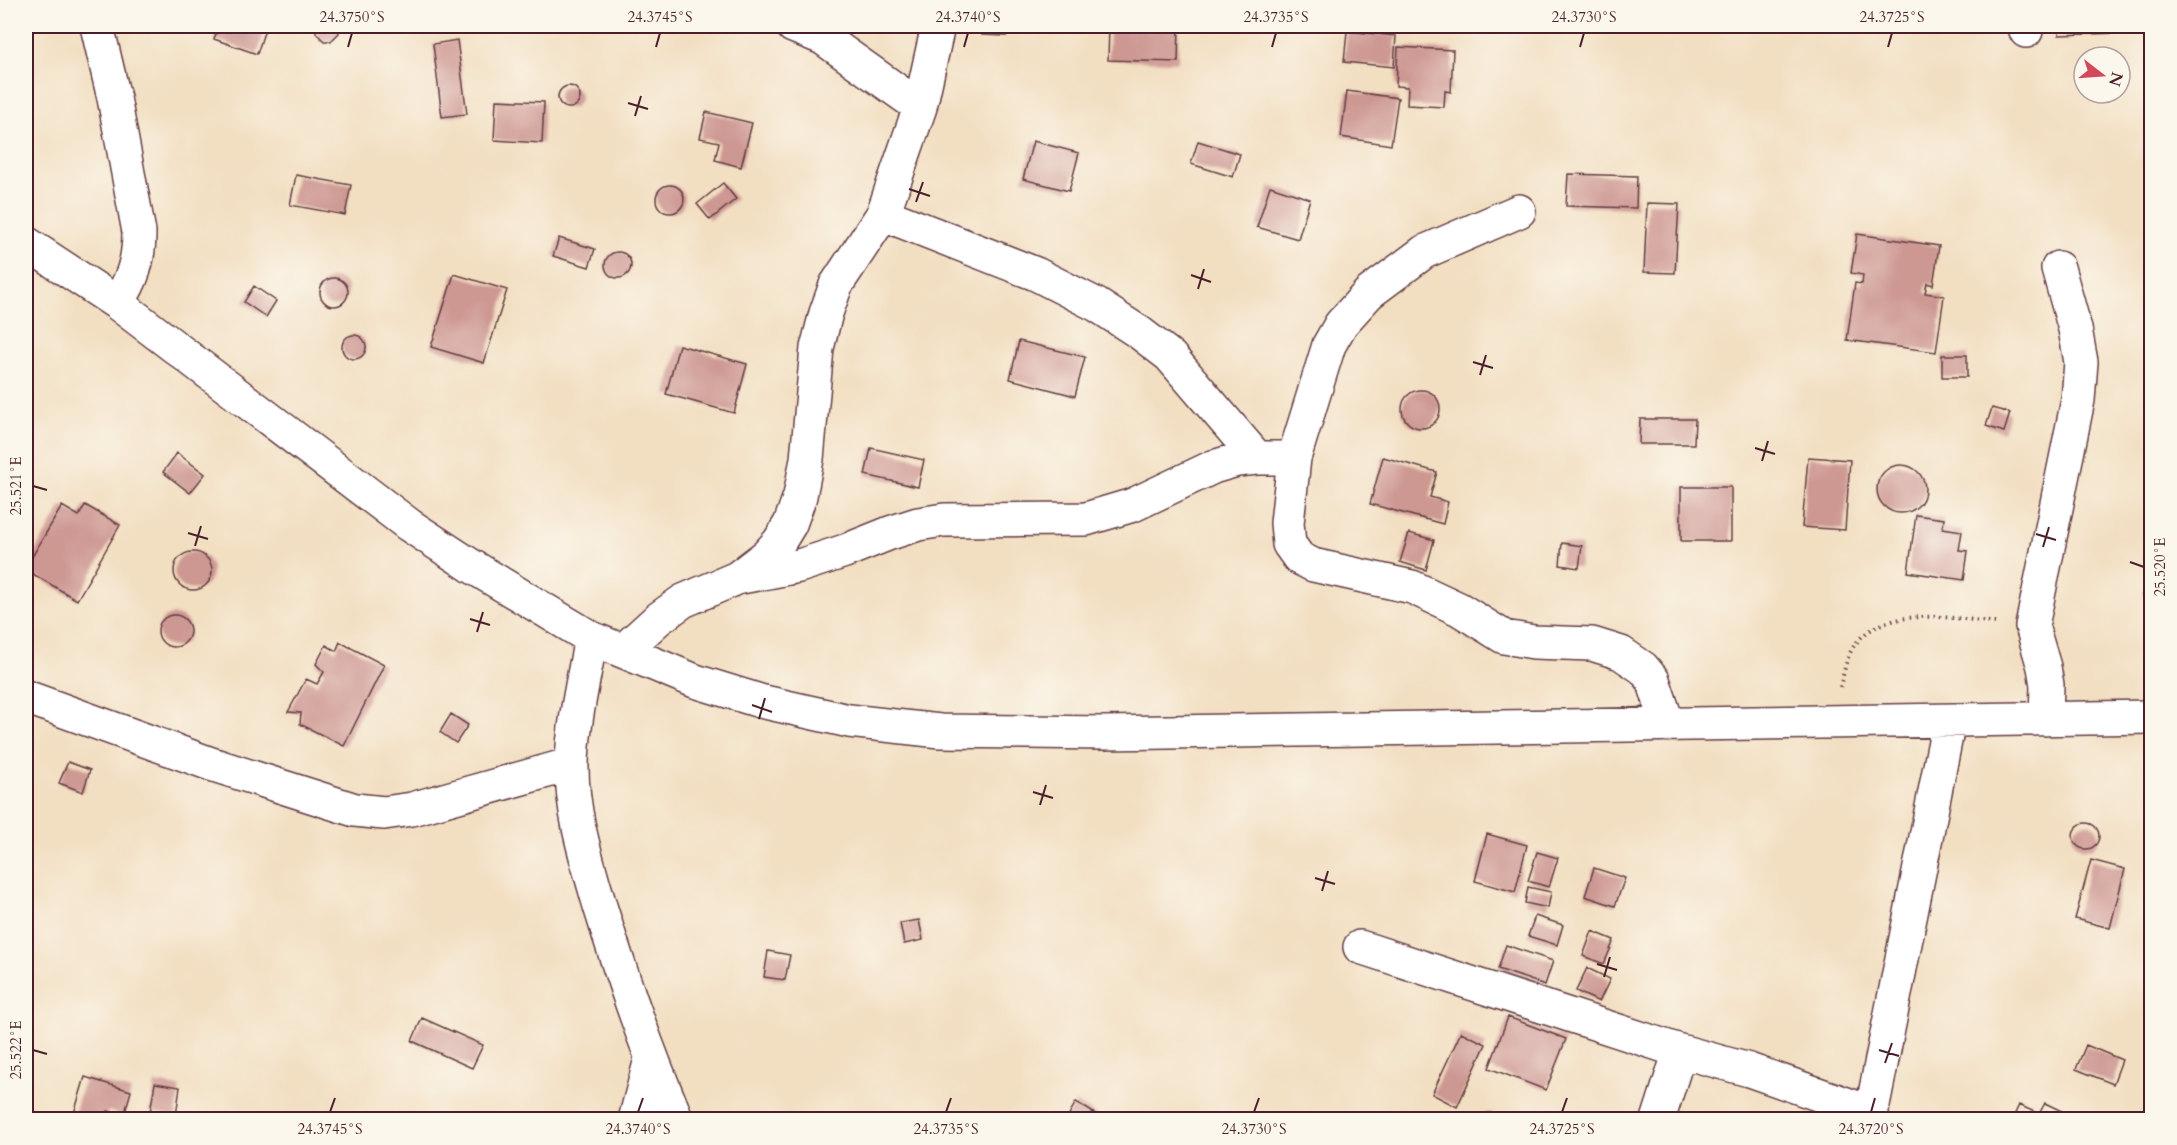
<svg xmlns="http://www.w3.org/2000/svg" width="2177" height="1145" font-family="Cardo,serif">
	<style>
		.building { fill: #cd9792 }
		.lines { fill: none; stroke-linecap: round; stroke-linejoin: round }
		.minor-casing { stroke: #633c42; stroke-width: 36 }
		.path { stroke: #633c42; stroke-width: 4; stroke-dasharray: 1.5 4.5; stroke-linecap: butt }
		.minor { stroke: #fff; stroke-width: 33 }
		.ticks { fill: none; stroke: #4a1f2b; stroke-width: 2 }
		.neatline { fill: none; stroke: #4a1f2b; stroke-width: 2 }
		.ticks-label { font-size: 15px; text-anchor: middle; fill: #4a1f2b }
	</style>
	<rect width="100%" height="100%" fill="#fbf7ec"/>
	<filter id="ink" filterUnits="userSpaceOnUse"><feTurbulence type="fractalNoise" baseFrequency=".0167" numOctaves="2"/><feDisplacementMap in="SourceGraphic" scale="12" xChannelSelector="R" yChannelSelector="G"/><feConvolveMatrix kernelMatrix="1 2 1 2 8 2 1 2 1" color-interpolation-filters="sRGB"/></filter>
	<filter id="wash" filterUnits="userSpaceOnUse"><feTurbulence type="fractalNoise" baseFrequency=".008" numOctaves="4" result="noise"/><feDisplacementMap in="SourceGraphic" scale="24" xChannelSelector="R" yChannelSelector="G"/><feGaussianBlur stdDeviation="1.35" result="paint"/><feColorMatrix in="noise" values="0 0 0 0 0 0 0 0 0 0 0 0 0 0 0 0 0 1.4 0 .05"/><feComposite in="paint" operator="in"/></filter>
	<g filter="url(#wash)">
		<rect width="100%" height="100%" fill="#f2dec1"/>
		<g id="blocks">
			<path class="building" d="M219,26H266L257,54L214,39Z
				M316,26H338L339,33L331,41H324L316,33Z
				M983,26H1006V36L982,35Z
				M1109,26H1179L1178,62L1108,60Z
				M2059,26H2118V33L2059,35Z
				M1347,31L1396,36L1394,67L1344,62Z
				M457,40L467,114L442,117L433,44Z
				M1398,47L1453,50L1451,92L1445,91L1444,107L1407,105L1408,87L1396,86Z
				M558 97a11 11 0 1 1 22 0a11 11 0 1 1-22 0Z
				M1347,91L1398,98L1391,145L1341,137Z
				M496,100L544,102L542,143L494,140Z
				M706,112L752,123L741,167L715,160L719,142L700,138Z
				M1033,141L1079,153L1069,191L1023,179Z
				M1198,141L1240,154L1233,177L1191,164Z
				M1568,174L1637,176L1636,208L1566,206Z
				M296,175L351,185L345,215L290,205Z
				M723,183L736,199L710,220L697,204Z
				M656 199a14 14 0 1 1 28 0a14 14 0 1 1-28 0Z
				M1270,186L1310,199L1298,239L1257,227Z
				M1647,203L1679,204L1675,273L1644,272Z
				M1857,234L1939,246L1933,285L1927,283L1925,293L1944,296L1936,352L1847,340L1855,283L1862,284L1863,275L1851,273Z
				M559,238L595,249L589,267L553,256Z
				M605 265a13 13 0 1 1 26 0a13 13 0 1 1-26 0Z
				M454,274L507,290L484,363L431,347Z
				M320 292a14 14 0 1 1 28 0a14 14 0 1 1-28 0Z
				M254,286L276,301L266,317L244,302Z
				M342 347a12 12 0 1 1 24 0a12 12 0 1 1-24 0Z
				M1019,341L1085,357L1075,396L1010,379Z
				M679,345L747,364L734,413L666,394Z
				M1942,355H1967V377H1942Z
				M1402 409a19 19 0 1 1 38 0a19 19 0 1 1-38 0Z
				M1992,408L2010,413L2004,432L1986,426Z
				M1640,419H1695L1694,444H1639Z
				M871,448L924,460L918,487L865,475Z
				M177,453L205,474L190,493L163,472Z
				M1383,457L1437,472L1430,497L1448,502L1443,524L1370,504Z
				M1808,457L1850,460L1845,530L1802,527Z
				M1877 489a24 24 0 1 1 48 0a24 24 0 1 1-48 0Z
				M1681,487H1731V541H1681Z
				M85,505L120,525L77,600L26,570V567L62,506L79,516Z
				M1916,515L1944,519L1943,528L1962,531L1959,550L1968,551L1964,580L1908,572Z
				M1409,533L1434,540L1426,570L1400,562Z
				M1562,543L1582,546L1579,568L1560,565Z
				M174 571a19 19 0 1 1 38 0a19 19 0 1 1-38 0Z
				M2152,568V597L2143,595Z
				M158 631a16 16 0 1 1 32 0a16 16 0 1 1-32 0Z
				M340,642L384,665L344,746L300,724L301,713L288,712L306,679L317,684L324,672L316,664L326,645L336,651Z
				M451,714L468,725L456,743L440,732Z
				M68,762L90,770L83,792L59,783Z
				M2073 836a13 13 0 1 1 26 0a13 13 0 1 1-26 0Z
				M1487,834L1527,845L1515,892L1475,881Z
				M1537,852L1558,858L1549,887L1528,881Z
				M2091,860L2125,869L2110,928L2075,919Z
				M1594,868L1625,878L1615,906L1585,896Z
				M1528,887L1551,892L1548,908L1525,903Z
				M1535,916L1563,925L1557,945L1528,936Z
				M919,920L923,940L904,944L900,923Z
				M1592,931L1614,940L1604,964L1583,956Z
				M1506,945L1553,961L1545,985L1498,969Z
				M768,951L790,955L785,980L764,977Z
				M1587,968L1610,979L1599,1002L1576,991Z
				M1508,1017L1566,1039L1546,1090L1489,1068Z
				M422,1018L483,1045L472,1068L412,1041Z
				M1461,1032L1486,1044L1457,1107L1432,1094Z
				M2086,1045L2122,1060L2113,1084L2076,1069Z
				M85,1077L131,1091L124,1116L108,1111L105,1120H72Z
				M155,1083L180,1087L176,1116L150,1112Z
				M1076,1102L1105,1120H1066Z
				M2045,1103L2080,1120H2012L2019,1105L2039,1114Z
				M1491,1113L1492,1120H1468V1116Z"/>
		</g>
	</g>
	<g filter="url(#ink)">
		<use href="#blocks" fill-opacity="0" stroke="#633c42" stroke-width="1.5"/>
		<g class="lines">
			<g class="minor-casing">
				<path id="minor" d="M97,26L114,98L139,232C139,260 133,280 117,303
					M793,26L823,38L920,107
					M2026,31V26
					M1519,211L1424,252L1369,293L1341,324L1329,345L1294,458L1287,523L1289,544L1299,558L1313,565L1412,587L1459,609L1504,637L1534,642L1592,644L1621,653L1643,668L1653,680L1668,725
					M883,214L1036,274L1097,305L1140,333L1170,356L1257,458
					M26,243L117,303L409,525L470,565L591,638L695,681L760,701L849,721L940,731L1104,733L2152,717
					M741,577L799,566L845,551L890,533L918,524L944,520L1086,519L1133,505L1213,467L1237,460L1257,458H1294
					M591,638C584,677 573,724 572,763C571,811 587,861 600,906C622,978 647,1050 677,1120
					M623,651L658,619L683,601L737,578L767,555L779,542L790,524L800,496L807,459L817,348L826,313L836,285L883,214L920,107L938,26
					M26,697L211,764L355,810L384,813L412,809L572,764
					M2046,719L2047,685L2044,667L2032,626L2078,400L2081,362L2075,329L2058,268
					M1360,947L1680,1051
					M635,1120L651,1059
					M1658,1120L1680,1051L1749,1070L1872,1113
					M1870,1120L1949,721"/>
			</g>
			<path class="path" d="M1840,687C1843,677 1845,665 1849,655C1873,602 1953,618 1998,623"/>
			<use href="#minor" class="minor"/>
		</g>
	</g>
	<path class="ticks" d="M348,47L352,33M656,47L660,33M964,47L968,33M1272,47L1276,33M1580,47L1584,33M1888,47L1892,33M628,103L648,109M635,116L641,96M909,189L930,196M916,202L923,182M1191,275L1211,282M1198,289L1204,269M1473,362L1493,368M1480,375L1486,355M1755,448L1775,454M1762,461L1768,441M33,486L47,490M188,533L208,539M2036,534L2056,540M195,546L201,526M2043,547L2049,527M2130,562L2144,567M470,619L490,625M477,632L483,612M752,705L772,712M759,719L765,698M1033,792L1053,798M1040,805L1046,785M1315,878L1335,884M1322,891L1328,871M1597,964L1617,970M1604,977L1610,957M33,1050L47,1054M1879,1050L1899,1056M1885,1063L1892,1043M330,1112L335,1098M638,1112L643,1098M946,1112L951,1098M1254,1112L1259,1098M1562,1112L1567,1098M1871,1112L1875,1098"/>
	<rect width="2177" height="1145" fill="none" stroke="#fbf7ec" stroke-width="66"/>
	<g transform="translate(2102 75) rotate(107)"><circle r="28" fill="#fbf7ec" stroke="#b4a19f" stroke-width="1.5"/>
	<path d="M0-4.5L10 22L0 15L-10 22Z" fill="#d1495b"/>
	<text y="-9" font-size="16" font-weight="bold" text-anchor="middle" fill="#4a1f2b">N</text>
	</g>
	<rect x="33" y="33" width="2111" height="1079" class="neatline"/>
	<g class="ticks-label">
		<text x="352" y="22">24.3750°S</text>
		<text x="660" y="22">24.3745°S</text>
		<text x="968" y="22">24.3740°S</text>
		<text x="1276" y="22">24.3735°S</text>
		<text x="1584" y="22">24.3730°S</text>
		<text x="1892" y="22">24.3725°S</text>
		<text transform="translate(16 486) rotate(-90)" y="5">25.521°E</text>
		<text transform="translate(2160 567) rotate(-90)" y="5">25.520°E</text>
		<text transform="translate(16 1050) rotate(-90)" y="5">25.522°E</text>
		<text x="330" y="1134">24.3745°S</text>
		<text x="638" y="1134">24.3740°S</text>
		<text x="946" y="1134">24.3735°S</text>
		<text x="1254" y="1134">24.3730°S</text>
		<text x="1562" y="1134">24.3725°S</text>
		<text x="1871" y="1134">24.3720°S</text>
	</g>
</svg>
